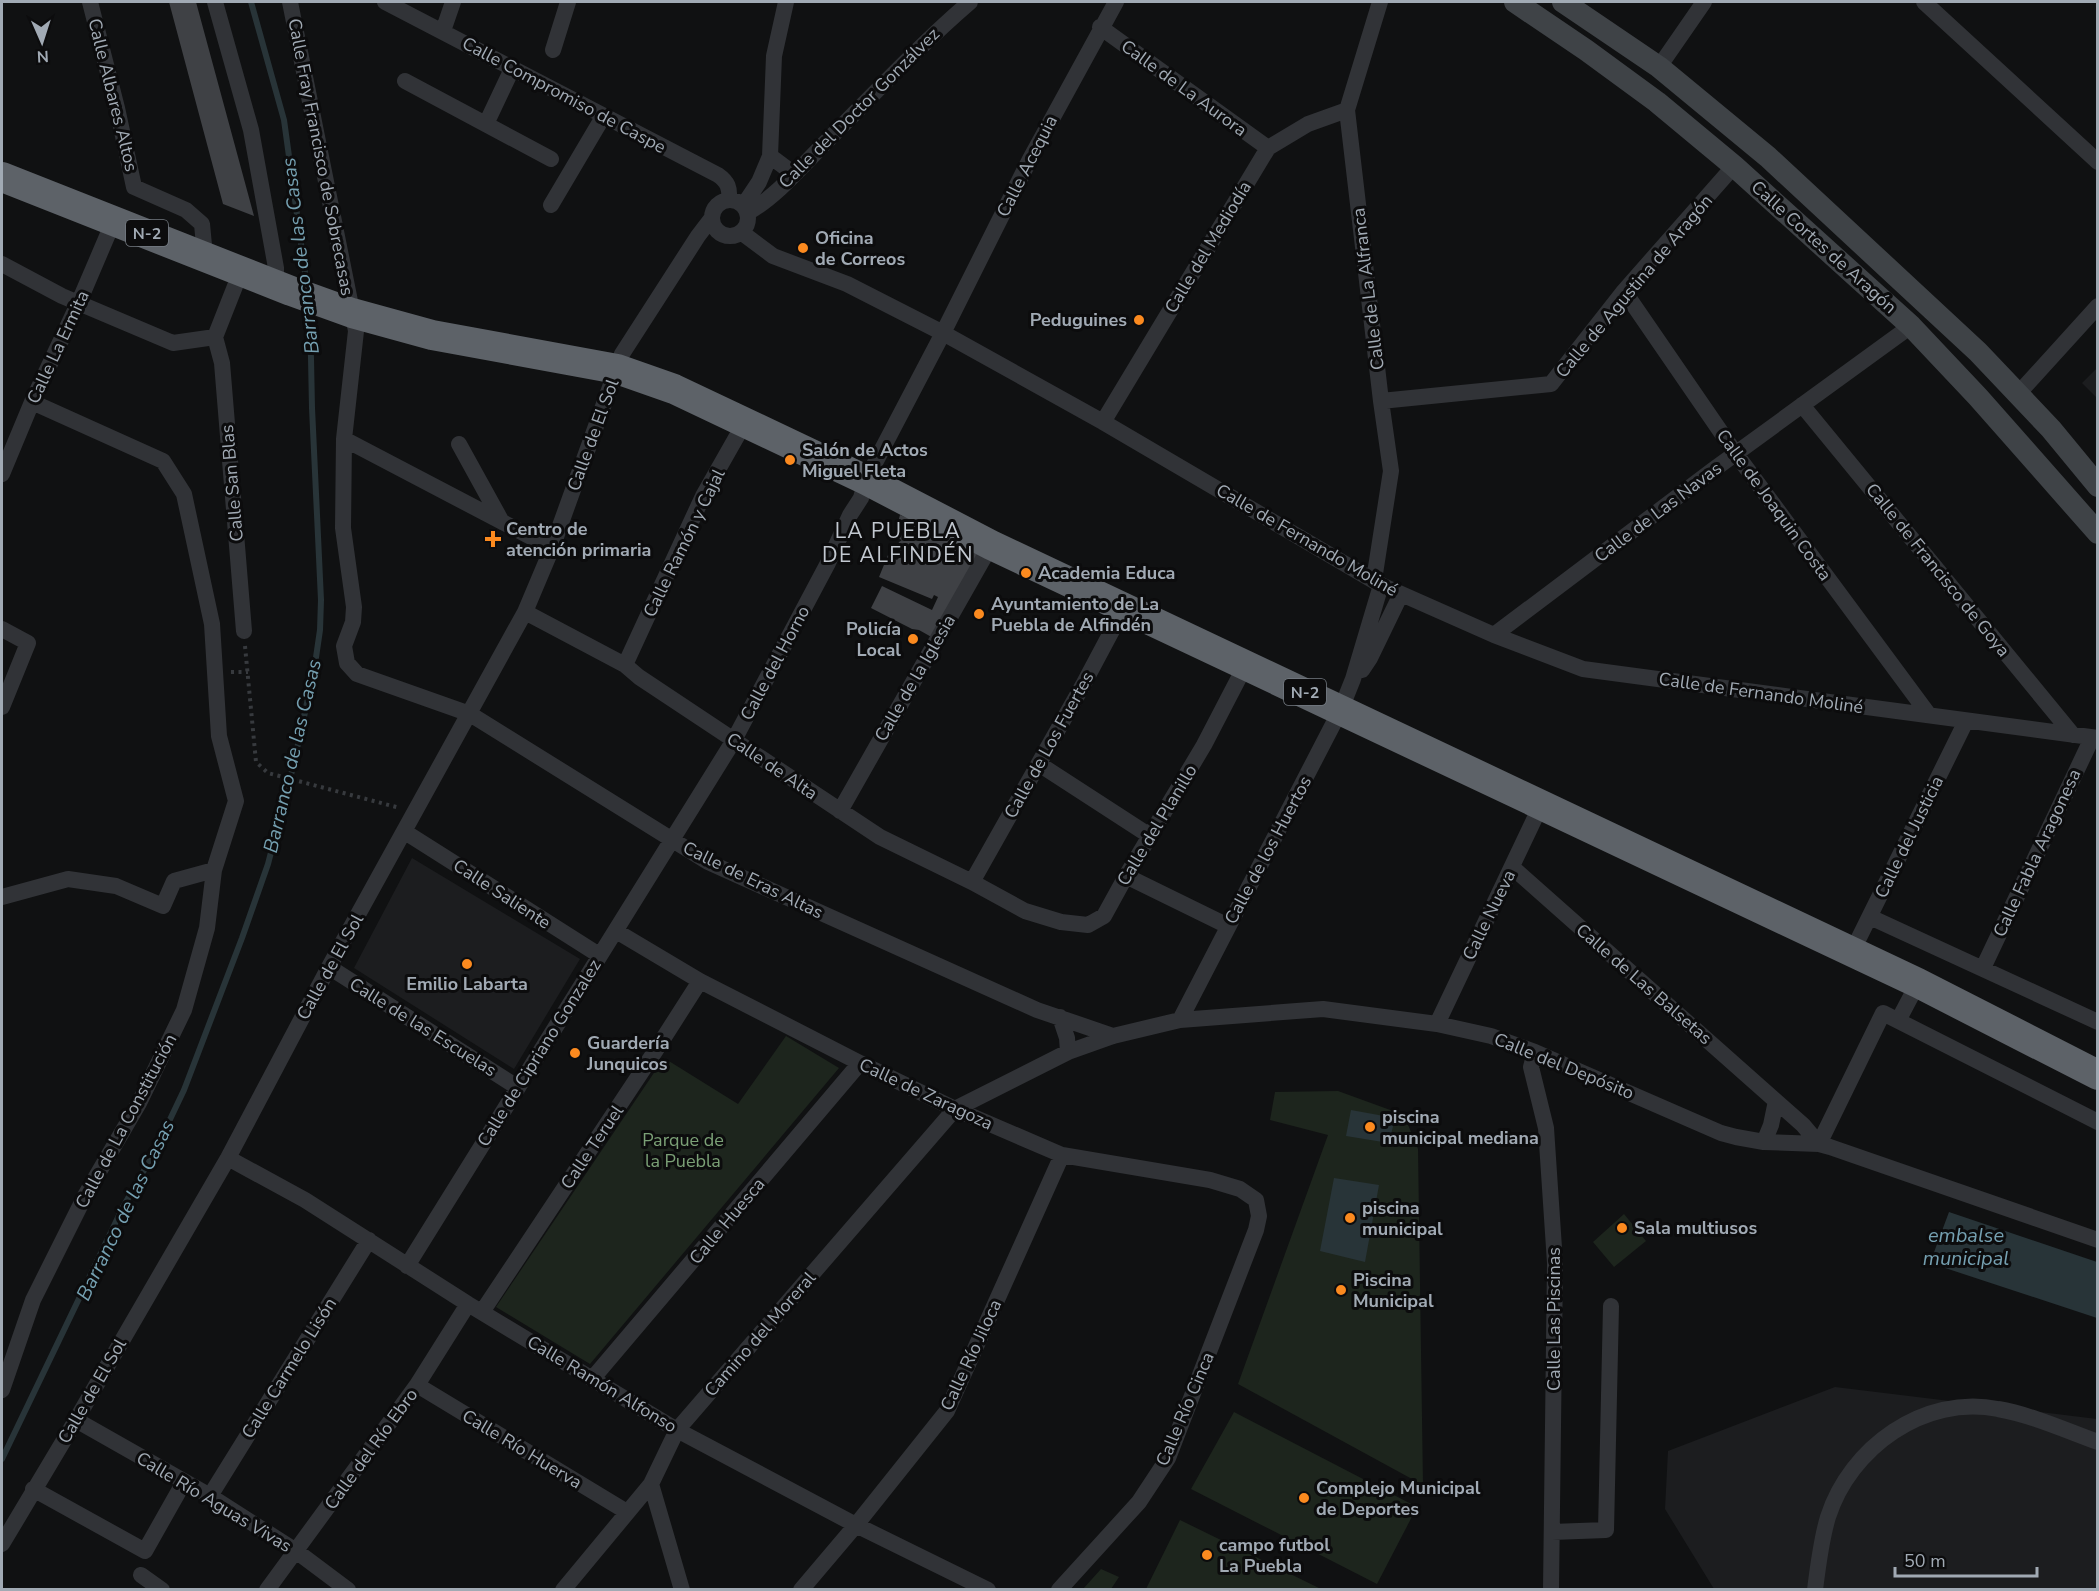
<svg xmlns="http://www.w3.org/2000/svg" width="2099" height="1591" font-family="'Nunito Sans',sans-serif">
	<style>
		.built { fill: #1c1d1f }
		.green { fill: #1d251d }
		.water { fill: #283438 }
		.lines { fill: none; stroke-linecap: round; stroke-linejoin: round }
		.stream { stroke: #283438; stroke-width: 6 }
		.building { fill: #3f4145 }
		.path { stroke: #373a3e; stroke-width: 4; stroke-dasharray: 3 4.5; stroke-linecap: butt }
		.street { stroke: #313337; stroke-width: 16 }
		.secondary { stroke: #3f4347; stroke-width: 22 }
		.highway { stroke: #5d6268; stroke-width: 30 }
		.poi-dot { fill: #fb8a1f; stroke: #0c0c0d; stroke-width: 2 }
		.labels { text-anchor: middle; stroke-width: 6; stroke-linejoin: round; paint-order: stroke }
		.shield { fill: #0c0c0d; stroke: #747b82; stroke-width: 1.5 }
		.shield-label { font-size: 16px; font-weight: bold; fill: #a1aab4 }
		.street-label { font-size: 18px; fill: #a1aab4; stroke: #0c0c0d }
		.poi-label { font-size: 18px; font-weight: bold; fill: #a1aab4; stroke: #0c0c0d; text-anchor: start }
		.park-label { font-size: 18px; fill: #7ba076; stroke: #0c0c0d }
		.water-label { font-size: 20px; font-style: italic; fill: #75a0b1; stroke: #0c0c0d }
		.quarter-label { font-size: 21px; letter-spacing: 1.5px; fill: #c2c8d0; stroke: #0c0c0d }
	</style>
	<rect width="100%" height="100%" fill="#101112"/>
	<path class="built" d="M2097,368V398L2082,383Z
		M412,858L580,959L514,1069L354,968Z
		M1835,1387L2097,1419V1589H1714L1665,1509L1668,1451Z"/>
	<path class="green" d="M786,1036L839,1068L590,1364L496,1307L664,1058L738,1104Z
		M1338,1091L1404,1115L1418,1149L1423,1485L1238,1384L1328,1135L1270,1120L1275,1092Z
		M1624,1214L1646,1241L1614,1267L1593,1242Z
		M1234,1412L1417,1507L1377,1584L1191,1489Z
		M1180,1520L1321,1589H1146Z
		M1101,1569L1119,1577L1111,1589H1083Z"/>
	<path class="water" d="M1351,1110L1395,1118L1389,1143L1346,1136Z
		M1334,1178L1379,1185L1365,1262L1320,1251Z
		M1949,1212L2097,1262V1318L1930,1263Z"/>
	<g class="lines">
		<path class="stream" d="M251,2L284,120L307,287
			M2,1459L123,1207L154,1153L184,1090L242,938L268,864L293,767L314,671L320,630L321,600L312,408L310,309"/>
	</g>
	<path class="building" d="M169,2H196L254,216L223,204Z
		M900,515L957,538L953,545L962,550L964,547L979,555L935,639L919,630L912,629L871,608L882,586L932,610L938,597L934,595L932,599L879,577L888,555L897,560L899,558L895,552L899,542L902,540L894,537Z"/>
	<g class="lines">
		<path class="path" d="M245,646L256,762L268,773L400,808
			M231,672H248"/>
		<path class="street" d="M90,2L117,108L134,187L186,210L202,224L205,256
			M215,2L251,130L276,268V285
			M290,2L356,331L344,439L343,528L354,607L353,622L344,646L347,663L357,674L470,714L708,862L1037,1010L1113,1036
			M385,2L718,175C728,182 730,188 729,200
			M1924,2L2098,162
			M1100,27L1268,148
			M443,31L453,2
			M553,50L568,2
			M1659,67L1704,2
			M405,81L551,159
			M486,124L512,69
			M770,156L794,174
			M712 218a18 18 0 1 1 36 0a18 18 0 1 1-36 0Z
			M551,205L603,117
			M743,206L759,182L770,156L774,56L786,2
			M747,213C775,198 803,165 825,143C873,95 919,46 970,2
			M741,232L773,256L847,284L943,333L1103,422L1381,585L1494,635L1583,669L2098,738
			M2,264L62,296L173,343L215,337L241,271
			M1624,291L1736,454L1929,715
			M215,337L222,363L244,631
			M2018,394L2098,306
			M1381,401L1551,384L1624,291L1734,166
			M1802,405L2073,735
			M1103,422L1268,148L1308,124L1347,110
			M344,439L552,548
			M459,444L502,522
			M2,474L32,402L79,302L114,220
			M1374,580L1391,471L1381,401L1347,110L1380,2
			M525,612L625,665L639,677L880,837L972,882L1025,911L1061,922L1088,925L1104,916L1126,876L1204,745L1244,668H1252
			M2,629L28,643L2,707
			M1494,635L1713,470L1911,326
			M625,665L703,496L745,422
			M1362,670L1370,658L1401,594
			M1039,764L1150,836
			M840,811L991,545
			M405,832L599,955
			M1512,867L1803,1125L1819,1144
			M1126,876L1228,926
			M972,882L1083,685L1124,608
			M2,897L68,879L116,886L163,906L174,881L214,870
			M1870,917L2098,1022
			M616,931L700,981L860,1063L955,1109L1062,1155L1210,1180L1240,1189L1256,1200L1259,1216L1256,1230L1168,1458L1139,1502L1059,1590
			M1852,952L1966,721
			M329,967L517,1087
			M1983,968L2092,738
			M1060,1017L1067,1038L1068,1052
			M1899,1019L1918,983
			M1180,1020L1341,709L1353,679L1381,585
			M1437,1024L1541,805
			M1535,1052L1531,1067L1546,1128L1555,1263L1551,1590
			M1764,1142L1771,1125L1776,1101
			M1819,1144L1883,1013L2098,1122
			M228,1158L305,1200L468,1304L677,1430L856,1525L988,1590
			M407,1266L734,740L828,563L850,515L861,498L866,480L943,333L1030,159L1116,2
			M482,1312L654,1053L700,981
			M593,1378L860,1063
			M417,1385L627,1512
			M2,1390L33,1300L86,1194L139,1103L184,1010L207,928L214,870L236,801L219,736L212,624L184,494L163,461L32,402
			M76,1420L210,1496L296,1551L348,1590
			M33,1489L145,1551L184,1482
			M210,1496L369,1240
			M1552,1532L1606,1530L1611,1306
			M2,1544L76,1420L228,1158L329,967L525,612L552,548L622,354L698,236L711,219
			M141,1575L162,1590
			M267,1590L417,1385L468,1304
			M563,1590L651,1484
			M682,1590L651,1484L677,1430L955,1109L1068,1052L1113,1036L1180,1020L1323,1009L1437,1024L1491,1036L1535,1052L1721,1133L1736,1137L1764,1142L1819,1144L1830,1147L2098,1240
			M801,1590L856,1525L947,1411L1062,1155
			M1815,1590C1818,1566 1821,1540 1828,1517C1850,1448 1924,1394 1998,1409C2032,1415 2065,1430 2098,1442"/>
		<path class="secondary" d="M1515,2L1586,50L1657,102L1734,166L1911,326L1978,397L2098,533
			M1563,2L1659,67L1768,157L1978,352L2051,429L2098,486"/>
		<path class="highway" d="M2,177L291,291L352,313L432,335L617,369L674,389L866,480L991,545L1918,983L2098,1075"/>
	</g>
	<g class="poi-dot">
		<circle cx="803" cy="248" r="6"/>
		<circle cx="1139" cy="320" r="6"/>
		<circle cx="790" cy="460" r="6"/>
		<path d="M490 530h6v6h6v6h-6v6h-6v-6h-6v-6h6z"/>
		<circle cx="1026" cy="573" r="6"/>
		<circle cx="979" cy="614" r="6"/>
		<circle cx="913" cy="639" r="6"/>
		<circle cx="467" cy="964" r="6"/>
		<circle cx="575" cy="1053" r="6"/>
		<circle cx="1370" cy="1127" r="6"/>
		<circle cx="1350" cy="1218" r="6"/>
		<circle cx="1622" cy="1228" r="6"/>
		<circle cx="1341" cy="1290" r="6"/>
		<circle cx="1304" cy="1498" r="6"/>
		<circle cx="1207" cy="1555" r="6"/>
	</g>
	<g class="labels">
		<g class="shield">
			<rect x="126" y="220" width="42" height="26" rx="4.5"/>
			<rect x="1284" y="679" width="42" height="26" rx="4.5"/>
		</g>
		<g class="shield-label">
			<text x="147" y="239">N-2</text>
			<text x="1305" y="698">N-2</text>
		</g>
		<g class="street-label">
			<text transform="translate(1184 88) rotate(36)" y="6">Calle de La Aurora</text>
			<text transform="translate(113 95) rotate(76)" y="6">Calle Albares Altos</text>
			<text transform="translate(564 95) rotate(28)" y="6">Calle Compromiso de Caspe</text>
			<text transform="translate(859 108) rotate(-45)" y="6">Calle del Doctor Gonzálvez</text>
			<text transform="translate(321 157) rotate(79)" y="6">Calle Fray Francisco de Sobrecasas</text>
			<text transform="translate(1027 166) rotate(-63)" y="6">Calle Acequia</text>
			<text transform="translate(1208 247) rotate(-59)" y="6">Calle del Mediodía</text>
			<text transform="translate(1824 247) rotate(42)" y="6">Calle Cortes de Aragón</text>
			<text transform="translate(1634 286) rotate(-50)" y="6">Calle de Agustina de Aragón</text>
			<text transform="translate(1368 289) rotate(-97)" y="6">Calle de La Alfranca</text>
			<text transform="translate(58 347) rotate(-65)" y="6">Calle La Ermita</text>
			<text transform="translate(593 435) rotate(-70)" y="6">Calle de El Sol</text>
			<text transform="translate(232 483) rotate(-95)" y="6">Calle San Blas</text>
			<text transform="translate(1774 505) rotate(54)" y="6">Calle de Joaquin Costa</text>
			<text transform="translate(1658 512) rotate(-37)" y="6">Calle de Las Navas</text>
			<text transform="translate(1307 540) rotate(30)" y="6">Calle de Fernando Moliné</text>
			<text transform="translate(684 543) rotate(-64)" y="6">Calle Ramón y Cajal</text>
			<text transform="translate(1938 570) rotate(51)" y="6">Calle de Francisco de Goya</text>
			<text transform="translate(775 663) rotate(-62)" y="6">Calle del Horno</text>
			<text transform="translate(915 678) rotate(-60)" y="6">Calle de la Iglesia</text>
			<text transform="translate(1761 693) rotate(8)" y="6">Calle de Fernando Moliné</text>
			<text transform="translate(1049 745) rotate(-61)" y="6">Calle de Los Fuertes</text>
			<text transform="translate(772 766) rotate(34)" y="6">Calle de Alta</text>
			<text transform="translate(1157 825) rotate(-59)" y="6">Calle del Planillo</text>
			<text transform="translate(1909 837) rotate(-64)" y="6">Calle del Justicia</text>
			<text transform="translate(1268 850) rotate(-62)" y="6">Calle de los Huertos</text>
			<text transform="translate(2037 853) rotate(-65)" y="6">Calle Fabla Aragonesa</text>
			<text transform="translate(753 880) rotate(26)" y="6">Calle de Eras Altas</text>
			<text transform="translate(502 894) rotate(33)" y="6">Calle Saliente</text>
			<text transform="translate(1489 915) rotate(-64)" y="6">Calle Nueva</text>
			<text transform="translate(330 967) rotate(-61)" y="6">Calle de El Sol</text>
			<text transform="translate(1644 984) rotate(41)" y="6">Calle de Las Balsetas</text>
			<text transform="translate(423 1027) rotate(32)" y="6">Calle de las Escuelas</text>
			<text transform="translate(539 1053) rotate(-58)" y="6">Calle de Cipriano Gonzalez</text>
			<text transform="translate(1564 1066) rotate(22)" y="6">Calle del Depósito</text>
			<text transform="translate(926 1094) rotate(25)" y="6">Calle de Zaragoza</text>
			<text transform="translate(126 1121) rotate(-62)" y="6">Calle de La Constitución</text>
			<text transform="translate(592 1147) rotate(-56)" y="6">Calle Teruel</text>
			<text transform="translate(727 1221) rotate(-50)" y="6">Calle Huesca</text>
			<text transform="translate(1554 1319) rotate(-90)" y="6">Calle Las Piscinas</text>
			<text transform="translate(760 1334) rotate(-49)" y="6">Camino del Moreral</text>
			<text transform="translate(971 1355) rotate(-65)" y="6">Calle Río Jiloca</text>
			<text transform="translate(289 1368) rotate(-58)" y="6">Calle Carmelo Lisón</text>
			<text transform="translate(602 1384) rotate(31)" y="6">Calle Ramón Alfonso</text>
			<text transform="translate(92 1391) rotate(-60)" y="6">Calle de El Sol</text>
			<text transform="translate(1185 1409) rotate(-67)" y="6">Calle Río Cinca</text>
			<text transform="translate(371 1449) rotate(-54)" y="6">Calle del Río Ebro</text>
			<text transform="translate(522 1449) rotate(31)" y="6">Calle Río Huerva</text>
			<text transform="translate(214 1502) rotate(31)" y="6">Calle Río Aguas Vivas</text>
		</g>
		<g class="poi-label">
			<text x="815" y="244">Oficina<tspan x="815" dy="21">de Correos</tspan></text>
			<text x="1127" y="326" text-anchor="end">Peduguines</text>
			<text x="802" y="456">Salón de Actos<tspan x="802" dy="21">Miguel Fleta</tspan></text>
			<text x="506" y="535">Centro de<tspan x="506" dy="21">atención primaria</tspan></text>
			<text x="1038" y="579">Academia Educa</text>
			<text x="991" y="610">Ayuntamiento de La<tspan x="991" dy="21">Puebla de Alfindén</tspan></text>
			<text x="901" y="635" text-anchor="end">Policía<tspan x="901" dy="21">Local</tspan></text>
			<text x="467" y="990" text-anchor="middle">Emilio Labarta</text>
			<text x="587" y="1049">Guardería<tspan x="587" dy="21">Junquicos</tspan></text>
			<text x="1382" y="1123">piscina<tspan x="1382" dy="21">municipal mediana</tspan></text>
			<text x="1362" y="1214">piscina<tspan x="1362" dy="21">municipal</tspan></text>
			<text x="1634" y="1234">Sala multiusos</text>
			<text x="1353" y="1286">Piscina<tspan x="1353" dy="21">Municipal</tspan></text>
			<text x="1316" y="1494">Complejo Municipal<tspan x="1316" dy="21">de Deportes</tspan></text>
			<text x="1219" y="1551">campo futbol<tspan x="1219" dy="21">La Puebla</tspan></text>
		</g>
		<g class="park-label">
			<text x="683" y="1146">Parque de<tspan x="683" dy="21">la Puebla</tspan></text>
		</g>
		<g class="water-label">
			<text transform="translate(300 256) rotate(-97)" y="7">Barranco de las Casas</text>
			<text transform="translate(292 756) rotate(-77)" y="7">Barranco de las Casas</text>
			<text transform="translate(125 1210) rotate(-64)" y="7">Barranco de las Casas</text>
			<text x="1966" y="1242">embalse<tspan x="1966" dy="23">municipal</tspan></text>
		</g>
		<g class="quarter-label">
			<text x="898" y="538">LA PUEBLA<tspan x="898" dy="24">DE ALFINDÉN</tspan></text>
		</g>
	</g>
	<rect width="2099" height="1591" fill="none" stroke="#a1aab4" stroke-width="6"/>
	<g transform="translate(42 42) rotate(177)" stroke="#0c0c0d" stroke-width="4.5" paint-order="stroke">
	<path d="M0-4.5L10 22L0 15L-10 22Z" fill="#a1aab4"/>
	<text y="-9" font-size="16" font-weight="bold" text-anchor="middle" fill="#a1aab4">N</text>
	</g>
	<path d="M1895 1567v9h142v-9" fill="none" stroke="#a1aab4" stroke-width="3"/>
	<text x="1904" y="1567" font-size="18" fill="#a1aab4" stroke="#0c0c0d" stroke-width="4.5" paint-order="stroke">50 m</text>
</svg>
